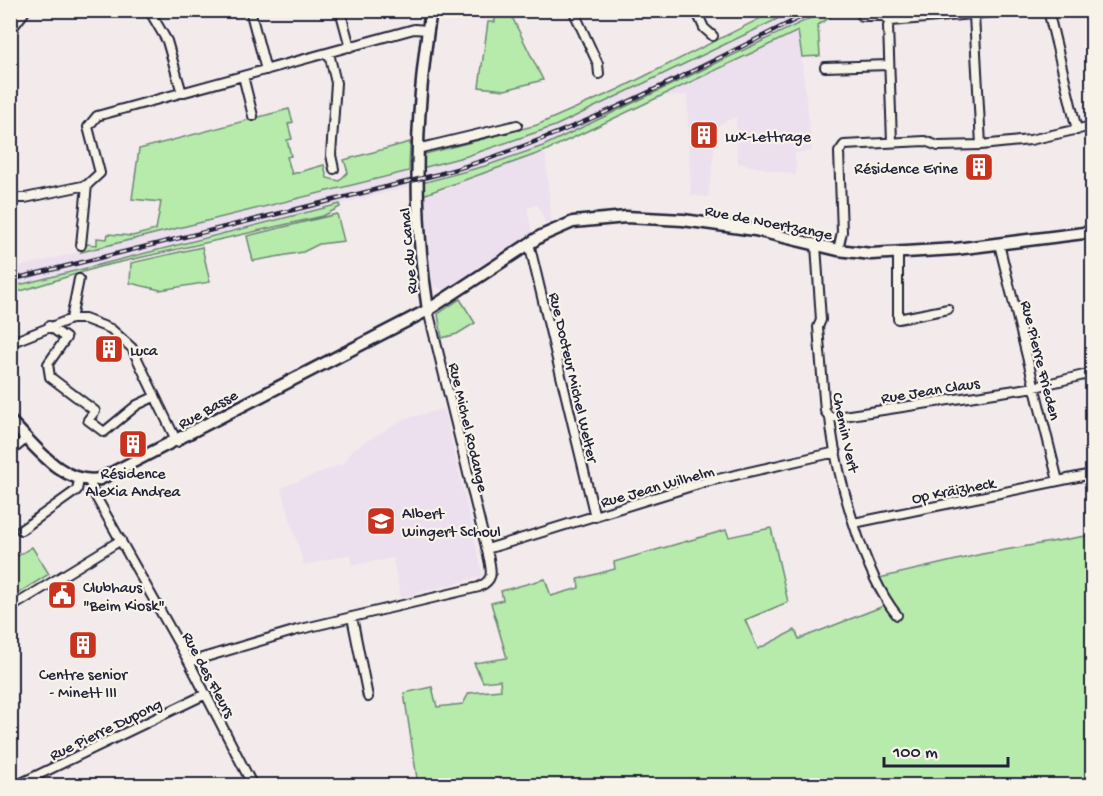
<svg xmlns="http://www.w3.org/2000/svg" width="1103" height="796" font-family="'Gochi Hand',sans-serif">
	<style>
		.built { fill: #ecdfee }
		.green { fill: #b7ebac; stroke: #6c8674; stroke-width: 1.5 }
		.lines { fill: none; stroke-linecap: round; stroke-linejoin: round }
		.street-casing { stroke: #22223b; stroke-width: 12 }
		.secondary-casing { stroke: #22223b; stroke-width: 15 }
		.street { stroke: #f7f3e8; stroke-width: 8 }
		.secondary { stroke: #f7f3e8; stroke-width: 10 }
		.rail-casing { stroke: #22223b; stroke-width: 4.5 }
		.rail { stroke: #f7f3e8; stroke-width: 2; stroke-dasharray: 7; stroke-linecap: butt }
		.labels { text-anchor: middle; stroke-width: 4.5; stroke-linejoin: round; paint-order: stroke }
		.poi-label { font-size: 16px; fill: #22223b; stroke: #f7f3e8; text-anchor: start }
		.street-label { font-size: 16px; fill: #22223b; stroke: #f7f3e8 }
	</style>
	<rect width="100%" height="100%" fill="#f2eaeb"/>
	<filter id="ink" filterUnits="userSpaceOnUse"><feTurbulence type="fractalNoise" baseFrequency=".0167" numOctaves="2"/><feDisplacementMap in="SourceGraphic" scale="12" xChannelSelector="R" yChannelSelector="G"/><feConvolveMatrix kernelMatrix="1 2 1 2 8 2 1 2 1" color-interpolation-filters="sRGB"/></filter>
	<g filter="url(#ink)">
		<path class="built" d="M794,11H825L543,146L485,166L422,183V168L467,156L555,126Z
			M798,31L812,151L795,153L796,175L738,163L736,116L717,126L708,197L691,195L687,95L663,96Z
			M545,151L551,221L546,224L538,204L527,208L532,233L445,290L433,285L423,195Z
			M409,171V187L11,287V269Z
			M444,409L483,576L401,597L393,558L352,565L350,554L304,565L281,488L345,463L352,450L404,419Z"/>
		<path class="green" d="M495,11H509L543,80L505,90L479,87L488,22H495Z
			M775,11H794L555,126L467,156L422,168L425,154L537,125L617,90Z
			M825,11H840L818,25L820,56L802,57L798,31L545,151L423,195L422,183L485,166L543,146Z
			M289,109L293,122L288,124L292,139L287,140L291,156L287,157L292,174L324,165L327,178L339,181L348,172L344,160L410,142L409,171L81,252L86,244L97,245V238L107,239L108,234L132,236L156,230L161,202L132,199L139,149Z
			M340,204V207L323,216L99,267L11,294V287Z
			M337,214L344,241L319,244L303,252L253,261L247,236Z
			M202,247L210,282L160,290L130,283L131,263Z
			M460,299L475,323L457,334L442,338L438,314Z
			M771,528L788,602L745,620L758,649L795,630L799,639L881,607L885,602L875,579L982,554L1092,535V785H418L404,693L432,687L437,707L463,704L469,693L501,690L500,680L483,682L474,663L507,658L491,603L503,600L501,591L545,579L551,596L579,588L578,579L615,569L614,562L726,530L729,537Z
			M32,547L49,574L17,594L11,582V560Z"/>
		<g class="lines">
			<g class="street-casing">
				<path id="street" d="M149,10L167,41L182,93
					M250,10L266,70
					M340,10L350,47
					M573,10L598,64L599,74
					M696,10L704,28L713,36
					M862,10V16H883L891,21
					M1048,10L1077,130
					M977,12L974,15L981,145
					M10,31L26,10
					M329,53L336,83L331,155L334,169
					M825,67L889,65
					M243,76L253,116
					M892,142L888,26L891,21L1019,10
					M417,149L517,125
					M87,185L100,173L88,127L97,116L414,29L428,30
					M10,198H25L87,185L81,245
					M529,243L595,517
					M999,244L1058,481
					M816,245L821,320L818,327L825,411L830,418C836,472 863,574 897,615
					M838,250L842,232L839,152L844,145L925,141L938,146L981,145L1030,140L1092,126
					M898,253V319L948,309
					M71,319L79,279
					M49,326L66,338L48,364L50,377L95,411L88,420L104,432L137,405L154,397
					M10,343L71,319H85L111,329L132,348L177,442
					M830,418L1035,387L1092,373
					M10,452L27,438
					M89,481L96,497L189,662L253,786
					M854,523L1092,474
					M21,530L77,490L79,480
					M487,549L705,482L836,452
					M10,608L121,540
					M352,617L368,697
					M189,662L297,630L479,587C493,580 492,574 489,559L428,310
					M15,786L206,694"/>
			</g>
			<g class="secondary-casing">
				<path id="secondary" d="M428,310C412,210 415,111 431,10
					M10,421C35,445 62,486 100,479L428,310L541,236L573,222L626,217L683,220L755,230L838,250L871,254L956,249L1092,232"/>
			</g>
			<use href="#street" class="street"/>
			<use href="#secondary" class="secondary"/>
			<g class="rail-casing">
				<path id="rail" d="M10,280L439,174C571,137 692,71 815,10"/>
			</g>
			<use href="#rail" class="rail"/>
		</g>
	</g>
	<defs>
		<g id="building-square" transform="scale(1.5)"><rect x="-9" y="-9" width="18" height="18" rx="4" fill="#c8321e" stroke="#f7f3e8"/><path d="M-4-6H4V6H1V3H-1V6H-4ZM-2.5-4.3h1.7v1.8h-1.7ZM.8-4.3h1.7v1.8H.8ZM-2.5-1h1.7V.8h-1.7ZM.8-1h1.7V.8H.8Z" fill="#fff"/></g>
		<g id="school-square" transform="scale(1.5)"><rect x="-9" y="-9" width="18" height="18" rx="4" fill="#c8321e" stroke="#f7f3e8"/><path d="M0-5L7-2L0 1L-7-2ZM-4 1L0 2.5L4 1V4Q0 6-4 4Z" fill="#fff"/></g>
		<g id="civic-square" transform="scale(1.5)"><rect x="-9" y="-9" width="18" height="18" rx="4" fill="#c8321e" stroke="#f7f3e8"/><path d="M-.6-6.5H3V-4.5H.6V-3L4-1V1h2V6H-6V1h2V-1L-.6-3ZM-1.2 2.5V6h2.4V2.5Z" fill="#fff"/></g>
	</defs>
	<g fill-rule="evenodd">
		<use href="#building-square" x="704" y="135"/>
		<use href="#building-square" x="979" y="167"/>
		<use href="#building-square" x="109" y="349"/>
		<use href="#building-square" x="133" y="444"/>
		<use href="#school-square" x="381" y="521"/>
		<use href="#civic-square" x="62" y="595"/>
		<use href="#building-square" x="83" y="645"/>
	</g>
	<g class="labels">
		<g class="poi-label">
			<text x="725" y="141">Lux-Lettrage</text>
			<text x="958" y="173" text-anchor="end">Résidence Erine</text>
			<text x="130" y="355">Luca</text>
			<text x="133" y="478" text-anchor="middle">Résidence<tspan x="133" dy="18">Alexia Andrea</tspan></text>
			<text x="402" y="518">Albert<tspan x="402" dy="18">Wingert Schoul</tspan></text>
			<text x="83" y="592">Clubhaus<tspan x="83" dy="18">"Beim Kiosk"</tspan></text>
			<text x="83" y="679" text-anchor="middle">Centre senior<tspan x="83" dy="18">- Minett III</tspan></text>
		</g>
		<g class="street-label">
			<text transform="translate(769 221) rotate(11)" y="6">Rue de Noertzange</text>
			<text transform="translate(407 251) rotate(-95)" y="6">Rue du Canal</text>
			<text transform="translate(1042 360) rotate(76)" y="6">Rue Pierre Frieden</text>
			<text transform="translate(575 377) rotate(77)" y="6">Rue Docteur Michel Welter</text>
			<text transform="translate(930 389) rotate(-9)" y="6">Rue Jean Claus</text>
			<text transform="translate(207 408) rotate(-29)" y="6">Rue Basse</text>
			<text transform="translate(470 427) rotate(77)" y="6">Rue Michel Rodange</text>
			<text transform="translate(847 432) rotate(78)" y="6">Chemin Vert</text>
			<text transform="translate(657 485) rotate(-16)" y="6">Rue Jean Wilhelm</text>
			<text transform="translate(953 489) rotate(-11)" y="6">Op Kräizheck</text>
			<text transform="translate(210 674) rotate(62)" y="6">Rue des Fleurs</text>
			<text transform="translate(105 728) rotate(-26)" y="6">Rue Pierre Dupong</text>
		</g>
	</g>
	<rect width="1103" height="796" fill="none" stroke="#f7f3e8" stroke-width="36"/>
	<rect x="18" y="18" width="1067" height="760" fill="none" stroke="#22223b" stroke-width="2" filter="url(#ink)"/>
	<path d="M884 757v9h124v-9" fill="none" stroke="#22223b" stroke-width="3"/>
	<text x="893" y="757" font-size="18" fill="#22223b" stroke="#f7f3e8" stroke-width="4.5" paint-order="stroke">100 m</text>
</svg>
